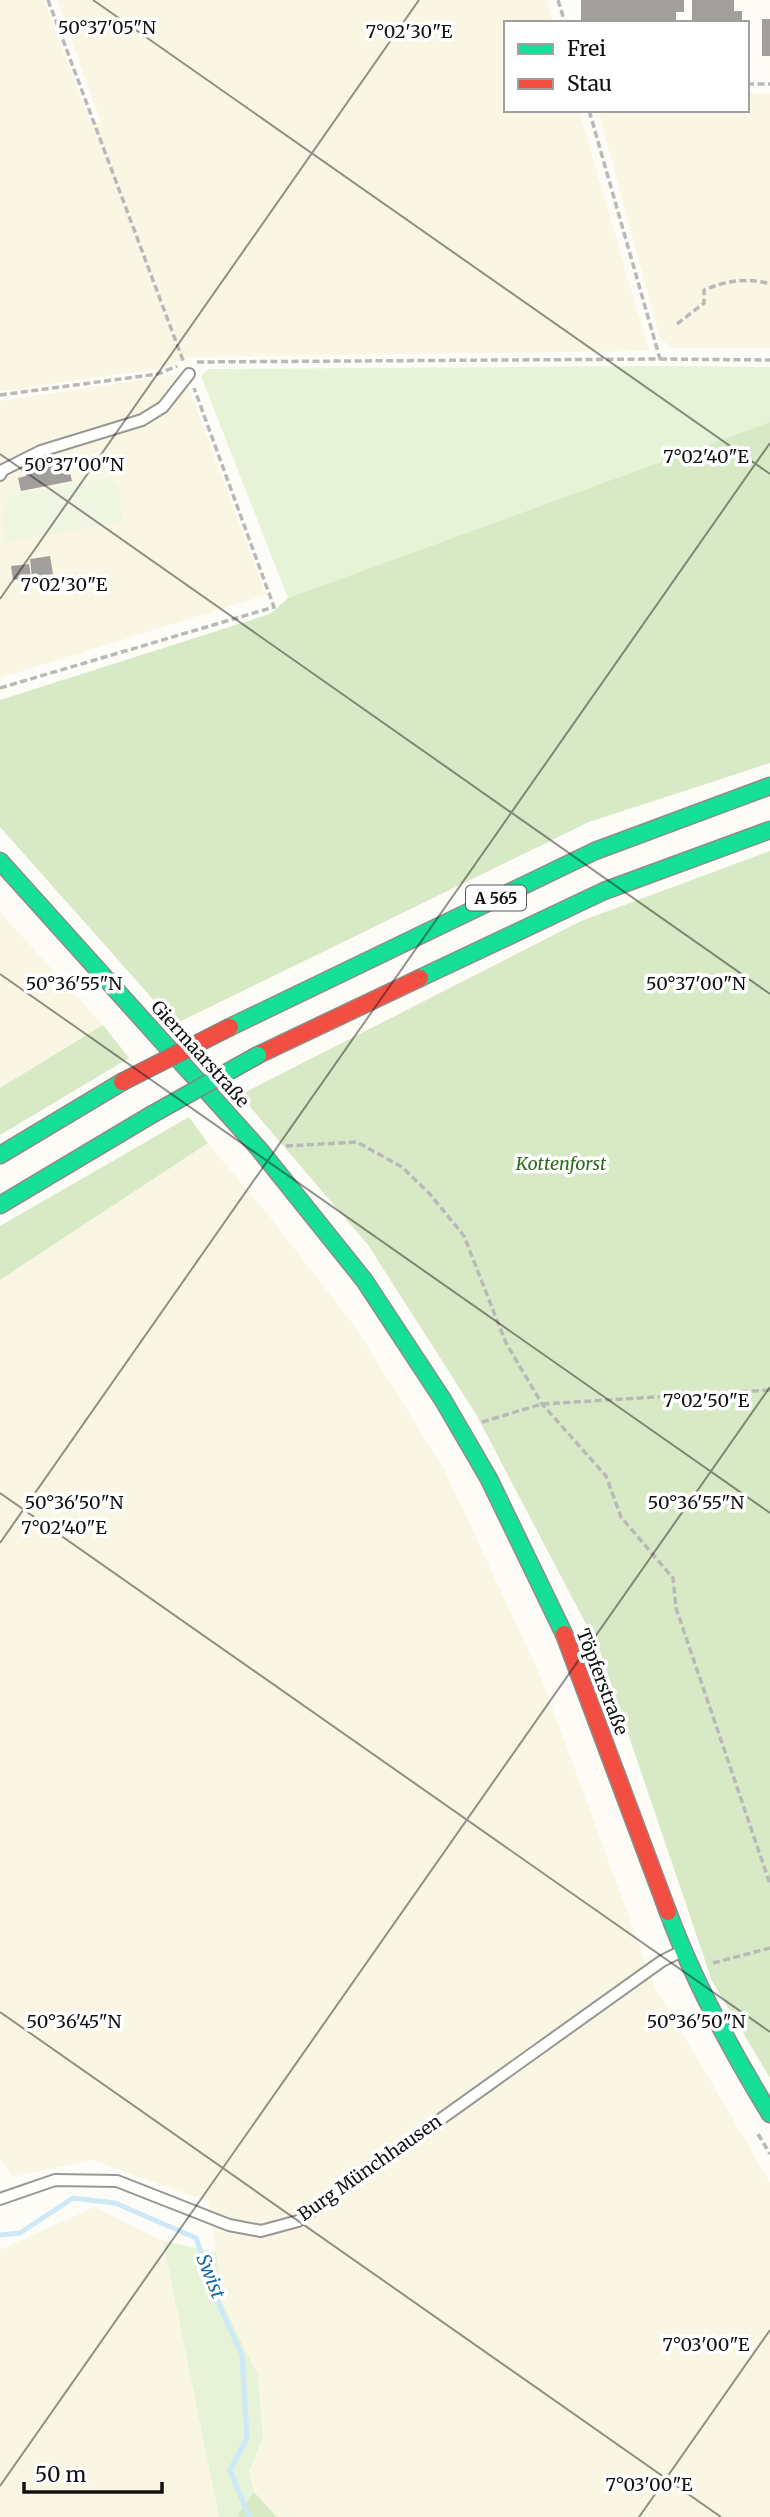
<svg xmlns="http://www.w3.org/2000/svg" width="770" height="2517" font-family="Merriweather,serif">
	<style>
		.farmland { fill: #f9f7e4 }
		.green { fill: #e7f3d7 }
		.forest { fill: #d8eac5 }
		.pitch { fill: #f0f6e1 }
		.lines { fill: none; stroke-linecap: round; stroke-linejoin: round }
		.stream { stroke: #cde8f7; stroke-width: 5 }
		.building { fill: #a19f9c }
		.lane-casing { stroke: #979795; stroke-width: 14 }
		.fast-casing { stroke: #8e8d8b; stroke-width: 19 }
		.jam-casing { stroke: #8e8d8b; stroke-width: 19 }
		.path { stroke: #b9b9b8; stroke-width: 3.5; stroke-dasharray: 7 3.5; stroke-linecap: butt }
		.lane { stroke: #fffffe; stroke-width: 10 }
		.fast { stroke: #16e098; stroke-width: 16 }
		.jam { stroke: #f24e42; stroke-width: 16 }
		.fast-bridge-casing { stroke: #858482; stroke-width: 19; stroke-linecap: butt }
		.jam-bridge-casing { stroke: #858482; stroke-width: 19; stroke-linecap: butt }
		.fast-bridge { stroke: #16e098; stroke-width: 16 }
		.jam-bridge { stroke: #f24e42; stroke-width: 16 }
		.ticks { fill: none; stroke: #111; stroke-width: 2; stroke-opacity: 0.45 }
		.labels { text-anchor: middle; stroke-width: 7; stroke-linejoin: round; paint-order: stroke }
		.shield { fill: #fff; stroke: #585858; stroke-width: 2 }
		.shield-label { font-size: 16px; font-weight: bold; fill: #111 }
		.street-label { font-size: 18px; fill: #111; stroke: #fff }
		.park-label { font-size: 18px; font-style: italic; fill: #2f6b1f; stroke: #fff }
		.water-label { font-size: 19px; font-style: italic; fill: #1768a6; stroke: #fff }
		.ticks-label { font-size: 18px; text-anchor: middle; fill: #111; stroke: #fff; stroke-width: 7; stroke-linejoin: round; paint-order: stroke }
	</style>
	<rect width="100%" height="100%" fill="#fdfcf7"/>
	<path class="farmland" d="M0,0H44L91,124L101,122L57,0H547L553,23H506V110H579L649,351L192,357L157,369L0,391Z
		M747,93H770V348H674L660,339L598,110H747Z
		M180,374L187,383L266,595L0,678V401Z
		M0,912L103,1025L0,1088Z
		M208,1143L270,1217L356,1328L445,1471L541,1677L654,1985L770,2182V2517H277L254,2492L249,2473L263,2438L258,2375L222,2302L209,2202L92,2160L12,2177L0,2159V1280Z
		M94,2207L163,2241L219,2517H0V2250Z"/>
	<path class="green" d="M668,366L770,367V422L288,598L201,376L209,369Z
		M163,2241L216,2252L222,2302L258,2375L263,2438L249,2472L254,2492L236,2517H219Z"/>
	<path class="forest" d="M770,422V763L589,822L175,1024L0,827V700L270,614L288,598Z
		M770,851V2078L712,1981L600,1651L476,1414L368,1245L240,1095L581,921Z
		M103,1025L129,1058L0,1135V1088Z
		M189,1117L208,1143L0,1280V1226Z
		M254,2492L277,2517H236Z"/>
	<path class="pitch" d="M103,479H111L118,486L123,522L4,543L3,509L10,495Z"/>
	<g class="lines">
		<path class="stream" d="M0,2235L20,2233L73,2198L115,2203L196,2238L219,2305L242,2355L247,2438L230,2470L249,2517"/>
	</g>
	<path class="building" d="M581,0H684V12H676V23L581,22Z
		M692,0H734V11H742V23H692Z
		M762,19H770V56H762Z
		M61,463L62,466L68,464L72,481L21,491L18,478L26,476L25,471Z
		M50,556L53,574L32,577L30,559Z
		M29,564L31,577L13,580L11,566Z"/>
	<g class="lines">
		<g class="lane-casing">
			<path id="lane" d="M0,475L3,470L41,451L142,420L163,407L189,374
				M0,2199L55,2180L117,2181L229,2225L261,2231L298,2221L662,1961L680,1952"/>
		</g>
		<g class="fast-casing">
			<path id="fast" d="M0,861L259,1149L364,1280L443,1400L489,1479L564,1634
				M420,978L604,891L770,830
				M230,1027L595,851L770,786
				M0,1155L122,1082
				M0,1205L151,1115
				M668,1912C694,1982 731,2050 770,2114"/>
		</g>
		<g class="jam-casing">
			<path id="jam" d="M258,1055L420,978
				M564,1634L668,1912"/>
		</g>
		<path class="path" d="M48,0L184,363
			M558,0L565,23
			M747,84H770
			M677,324L704,303V290C726,281 747,277 770,284
			M660,359L770,360
			M197,362L660,359L589,110
			M0,395L158,374L177,366
			M0,688L274,607L194,388
			M286,1146L357,1142L402,1167L429,1193L464,1236L506,1343L542,1404L606,1476L621,1517L673,1578L676,1608L770,1884
			M482,1422L542,1404L770,1390
			M713,1963L770,1948
			M758,2134L770,2154"/>
		<use href="#lane" class="lane"/>
		<use href="#fast" class="fast"/>
		<use href="#jam" class="jam"/>
		<g class="fast-bridge-casing">
			<path id="fast-bridge" d="M151,1115L258,1055"/>
		</g>
		<g class="jam-bridge-casing">
			<path id="jam-bridge" d="M122,1082L230,1027"/>
		</g>
		<use href="#fast-bridge" class="fast-bridge"/>
		<use href="#jam-bridge" class="jam-bridge"/>
	</g>
	<path class="ticks" d="M93,0L770,474M0,454L770,994M0,599L419,0M0,974L770,1513M0,1493L770,2032M0,1543L770,443M0,2012L721,2517M0,2486L770,1387M639,2517L770,2330"/>
	<g class="labels">
		<rect class="shield" x="466" y="885.5" width="60" height="25" rx="5"/>
		<g class="shield-label">
			<text x="496" y="904">A 565</text>
		</g>
		<g class="street-label">
			<text transform="translate(200 1054) rotate(48)" y="6">Giermaarstraße</text>
			<text transform="translate(602 1682) rotate(69)" y="6">Töpferstraße</text>
			<text transform="translate(370 2168) rotate(-35)" y="6">Burg Münchhausen</text>
		</g>
		<g class="park-label">
			<text x="561" y="1170">Kottenforst</text>
		</g>
		<g class="water-label">
			<text transform="translate(211 2276) rotate(68)" y="7">Swist</text>
		</g>
	</g>
	<g class="ticks-label">
		<text x="107" y="34">50°37'05"N</text>
		<text x="409" y="38">7°02'30"E</text>
		<text x="706" y="463">7°02'40"E</text>
		<text x="74" y="471">50°37'00"N</text>
		<text x="64" y="591">7°02'30"E</text>
		<text x="696" y="990">50°37'00"N</text>
		<text x="74" y="990">50°36'55"N</text>
		<text x="706" y="1407">7°02'50"E</text>
		<text x="696" y="1509">50°36'55"N</text>
		<text x="74" y="1509">50°36'50"N</text>
		<text x="64" y="1534">7°02'40"E</text>
		<text x="696" y="2028">50°36'50"N</text>
		<text x="74" y="2028">50°36'45"N</text>
		<text x="706" y="2351">7°03'00"E</text>
		<text x="649" y="2491">7°03'00"E</text>
	</g>
	<rect x="504" y="21" width="245" height="91" fill="#ffffff" stroke="#a0a0a0" stroke-width="2"/>
	<rect x="518" y="44" width="35" height="10" fill="#16e098" stroke="#a0a0a0" stroke-width="2"/>
	<text x="567" y="56" font-size="21" fill="#111111">Frei</text>
	<rect x="518" y="79" width="35" height="10" fill="#f24e42" stroke="#a0a0a0" stroke-width="2"/>
	<text x="567" y="91" font-size="21" fill="#111111">Stau</text>
	<path d="M24 2482v10h138v-10" fill="none" stroke="#111111" stroke-width="3.5"/>
	<text x="35" y="2482" font-size="21" fill="#111111" stroke="#ffffff" stroke-width="5" paint-order="stroke">50 m</text>
</svg>
